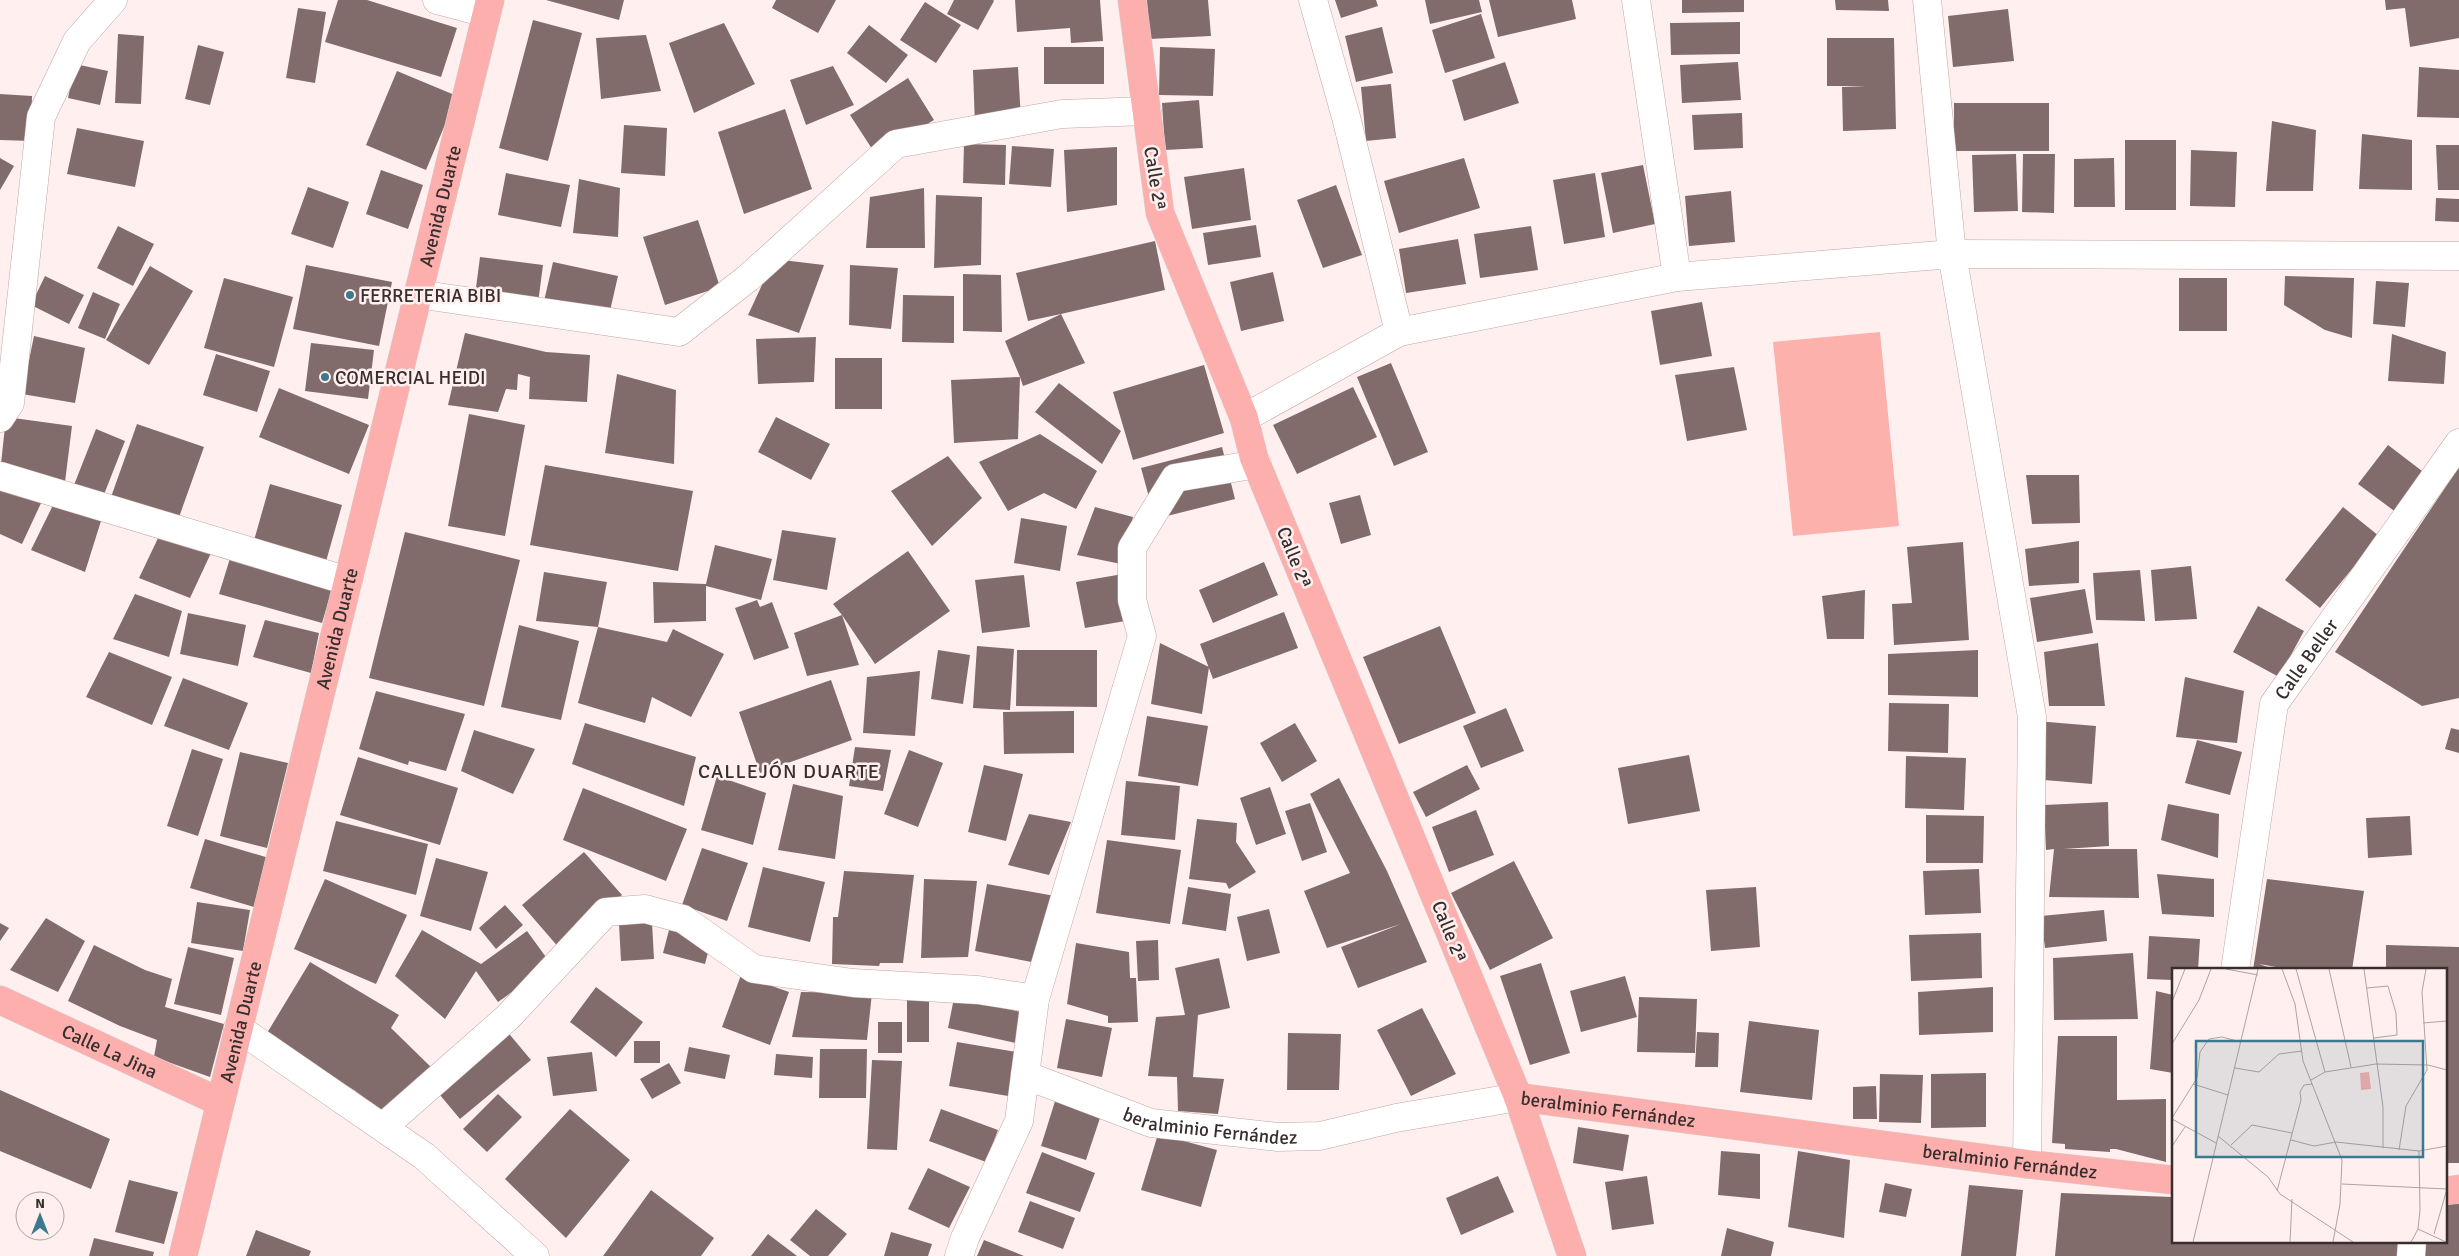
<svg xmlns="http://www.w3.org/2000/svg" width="2459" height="1256" font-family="Signika,sans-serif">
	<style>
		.green { fill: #fcb1ad }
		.building { fill: #816c6b }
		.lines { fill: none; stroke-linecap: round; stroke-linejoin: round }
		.minor-casing { stroke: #bda7a5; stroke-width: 29 }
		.major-casing { stroke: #d3d1d1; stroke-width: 29 }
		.minor { stroke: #fff; stroke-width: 28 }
		.major { stroke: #fcafad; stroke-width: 28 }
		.poi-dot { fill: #3b7a8e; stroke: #fff0ef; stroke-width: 2 }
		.labels { text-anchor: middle; stroke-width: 5; stroke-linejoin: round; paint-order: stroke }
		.street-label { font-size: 19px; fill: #372e2d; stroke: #fff0ef }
		.poi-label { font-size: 19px; fill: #372e2d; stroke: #fff0ef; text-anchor: start }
		.neighbourhood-label { font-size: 20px; letter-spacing: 1px; fill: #372e2d; stroke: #fff0ef }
		.inset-road { fill: none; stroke: #afa2a1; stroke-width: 1 }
		.view { fill: #3b7a8e; fill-opacity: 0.15; stroke: #3b7a8e; stroke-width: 2.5 }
		.inset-edge { fill: none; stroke: #372e2d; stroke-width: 2.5 }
	</style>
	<rect width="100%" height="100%" fill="#fff0ef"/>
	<path class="green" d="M1880,332L1899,526L1793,536L1773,342Z"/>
	<path class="building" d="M338,0H367L457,28L441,77L325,42Z
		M546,0H624L619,20Z
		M776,0H836L818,33L772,8Z
		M954,0H993L994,1L978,30L947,14Z
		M1015,0H1100L1103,41L1071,43L1070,28L1017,32Z
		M1147,0H1208L1211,36L1149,39Z
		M1335,0H1376L1378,6L1341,18Z
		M1425,0H1479L1482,12L1430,24Z
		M1489,0H1572L1576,19L1498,37Z
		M1682,0H1744V12L1682,13Z
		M1835,0H1888L1889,11L1836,10Z
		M2385,0H2459V38L2410,47L2405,8L2386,10Z
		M925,2L961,25L936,63L900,40Z
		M298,8L326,12L315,83L286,78Z
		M2008,9L2014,61L1953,67L1948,16Z
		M1481,14L1495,58L1445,73L1432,30Z
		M533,20L582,33L548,161L499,148Z
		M1740,22V54L1671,55L1670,23Z
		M724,23L755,84L694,113L669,43Z
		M869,25L908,55L886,83L847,53Z
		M1382,27L1393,73L1356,82L1345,36Z
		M118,34L144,36L141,104L115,103Z
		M646,35L661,91L601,99L596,38Z
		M1827,38H1894L1896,129L1843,131L1842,87L1866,86H1827Z
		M198,45L224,52L210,105L185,99Z
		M1044,47H1104V84H1044Z
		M1160,47L1215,49L1213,96L1159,95Z
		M1505,62L1519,103L1464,121L1452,80Z
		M1738,62L1741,100L1682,103L1680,65Z
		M75,64L108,71L100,105L68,98Z
		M833,66L854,105L806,125L790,80Z
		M1018,67L1021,120L975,126L973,70Z
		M2419,67L2459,70V118L2417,117Z
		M397,71L457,96L426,170L366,145Z
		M908,78L934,120L876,155L850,115Z
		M1391,84L1396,138L1366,141L1361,87Z
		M0,94L32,96L31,141L0,140Z
		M1199,100L1203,148L1165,150L1162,103Z
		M1954,103H2049V151H1954Z
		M785,109L812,189L744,214L718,132Z
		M1742,113L1743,148L1694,150L1692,115Z
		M2272,121L2316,130L2313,191H2266Z
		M624,125L667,128L665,176L621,173Z
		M77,128L144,141L135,187L67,174Z
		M2362,134L2412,140V190L2359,189Z
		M2125,140H2176V210H2125Z
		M964,144L1006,145L1005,185L963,183Z
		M2436,145H2459V190H2438Z
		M1012,146L1054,149L1051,187L1009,184Z
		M1117,147V205L1067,212L1064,150Z
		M2191,150L2237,152L2235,207L2190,206Z
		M2016,154L2018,211L1974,212L1972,155Z
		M2023,154H2055L2054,213L2022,212Z
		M0,158L14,166L0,190Z
		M1464,158L1480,208L1399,233L1384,181Z
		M2114,158L2115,207H2074V159Z
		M1643,165L1655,224L1613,233L1601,173Z
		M1244,168L1251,220L1192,229L1184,177Z
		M381,170L423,185L408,229L366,214Z
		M506,173L570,185L561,227L498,215Z
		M1595,173L1605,237L1564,244L1553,180Z
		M579,179L620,188L618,237L573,233Z
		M1336,185L1362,255L1323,268L1297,200Z
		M308,187L349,202L333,248L291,234Z
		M924,188L925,248H866L870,197Z
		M1731,191L1735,242L1689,246L1685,196Z
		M936,195L982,197L981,265L934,268Z
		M2436,198L2459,199V222L2435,221Z
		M698,220L720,287L665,305L643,237Z
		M1256,225L1261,257L1208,265L1203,233Z
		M118,226L154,244L133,286L97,268Z
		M1531,226L1538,270L1480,278L1474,234Z
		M1458,239L1466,284L1406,293L1399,249Z
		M1155,241L1165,290L1061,314L1085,363L1023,386L1020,377L1018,439L954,443L951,380L1020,377L1005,341L1061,314L1028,321L1016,273Z
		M480,257L543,265L537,311L474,303Z
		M774,259L824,265L799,333L748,315Z
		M553,262L618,276L607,324L542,310Z
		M306,265L392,282L379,346L293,329Z
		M850,265L898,268L891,329L849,325Z
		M150,266L193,291L149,365L106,340Z
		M1273,272L1284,321L1241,331L1230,282Z
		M963,274L1001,275L1002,332L963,331Z
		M45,276L84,295L69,324L31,305Z
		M2285,276L2354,278L2352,338L2325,330L2284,305Z
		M224,278L293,297L274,367L204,348Z
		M2179,278H2227V331H2179Z
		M2376,281L2409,283L2405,327L2373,324Z
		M93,292L120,304L105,339L78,328Z
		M903,295L954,296V343L902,342Z
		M1702,302L1712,356L1660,365L1651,311Z
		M465,333L546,352L590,355L587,402L529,399L530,377L518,374L517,390L506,389L498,412L448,405Z
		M2392,334L2446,352L2444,384L2388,381Z
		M34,336L85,348L75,403L22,394Z
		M816,337L814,382L758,384L756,339Z
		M311,343L374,350L368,399L305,391Z
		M216,354L270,371L257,412L203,395Z
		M835,358H882V409H835Z
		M1391,363L1428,452L1394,466L1357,377Z
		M1204,365L1224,433L1133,460L1113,392Z
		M1734,367L1747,430L1687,441L1675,375Z
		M617,374L676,390L674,464L605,453Z
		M1059,383L1121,431L1102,464L1035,412Z
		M1353,387L1377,437L1297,474L1273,425Z
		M279,388L369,425L349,474L259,437Z
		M469,414L525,425L505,536L448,526Z
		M6,417L72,426L65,482L0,473Z
		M776,417L830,444L811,480L758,452Z
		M137,424L204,447L178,520L111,497Z
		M96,429L125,441L103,497L74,485Z
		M1040,434L1097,471L1076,509L1044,493L1008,511L979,462Z
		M2388,445L2426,474L2397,513L2358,484Z
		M1222,447L1235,499L1155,519L1141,468Z
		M948,456L982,498L932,546L891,491Z
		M545,465L693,491L678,571L530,545Z
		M2459,467V698L2422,706L2335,652Z
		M2026,475H2079L2080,523L2032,524Z
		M0,482L42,501L22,544L0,534Z
		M270,484L342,505L325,565L253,544Z
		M1360,495L1371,535L1341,544L1329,503Z
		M55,501L101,521L85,572L31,550Z
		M1095,507L1133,517L1121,564L1077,555Z
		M2343,507L2379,536L2320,608L2285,580Z
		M1021,518L1067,526L1060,571L1014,563Z
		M782,530L836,538L827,590L773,580Z
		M405,532L520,560L484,706L369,678Z
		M160,534L211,553L190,598L139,578Z
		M2079,541V583L2029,586L2025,549Z
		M1963,542L1969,640L1894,645L1892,604L1912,603L1907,547Z
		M715,545L772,559L761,600L706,586V621L654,623L653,582L706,584Z
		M908,551L950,611L875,664L842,615L859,665L807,676L794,633L842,615L833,604Z
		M231,555L334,583L322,623L219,594Z
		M1264,562L1278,595L1213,623L1199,590Z
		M2191,566L2197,619L2155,621L2151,570Z
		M2140,570L2145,621L2096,620L2093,573Z
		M544,572L607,582L598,627L667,642L673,629L724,654L691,717L652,697L645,723L578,703L598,627L536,621Z
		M1123,574L1131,620L1085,628L1076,582Z
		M1024,575L1030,627L982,633L975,580Z
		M2085,589L2093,633L2037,642L2030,598Z
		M1865,590L1864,639H1827L1822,596Z
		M135,594L182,611L169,657L113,639Z
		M757,600L760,607L772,602L789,648L754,660L735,608Z
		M2258,606L2304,631L2279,677L2233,652Z
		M1284,612L1298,648L1213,679L1200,644Z
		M188,613L246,625L238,666L180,654Z
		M265,620L319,633L311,673L253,657Z
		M519,625L579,641L561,720L501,707Z
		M1440,626L1476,713L1399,744L1363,657Z
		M1160,643L1209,667L1202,714L1151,704Z
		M2098,643L2105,706H2049L2044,652Z
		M977,646L1014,649L1010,710L973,708Z
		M938,650L970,655L963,704L931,699Z
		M1017,650H1097V707L1016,706Z
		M1978,650V697L1888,695V654Z
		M109,652L172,677L152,725L86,697Z
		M920,671L915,736L863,733L867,677Z
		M2185,677L2244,691L2237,743L2176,737Z
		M183,678L248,703L229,750L164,726Z
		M831,680L852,740L760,773L739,712Z
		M376,691L465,714L446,771L409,761L408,765L359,749Z
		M1889,703L1949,704L1948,753L1888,751Z
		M1506,708L1524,751L1481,768L1463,726Z
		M1074,711V753L1004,754L1003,712Z
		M1147,716L1208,726L1198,786L1138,776Z
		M2036,721L2096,726L2092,784L2031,779Z
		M585,723L696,757L684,806L572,764Z
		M1295,723L1317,761L1282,782L1260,743Z
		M2451,728L2459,730V753L2445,749Z
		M474,730L535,749L513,794L461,771Z
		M2197,740L2242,752L2230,795L2185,783Z
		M855,747L891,750L883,791L849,786Z
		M192,749L223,759L198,836L167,826Z
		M909,750L943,763L918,827L884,814Z
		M240,752L288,763L267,848L220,836Z
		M1689,755L1700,811L1628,824L1618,768Z
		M1906,756L1966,758L1964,810L1905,808Z
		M358,757L458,788L440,845L340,815Z
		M984,765L1023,774L1006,841L968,832Z
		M1467,765L1480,789L1426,817L1413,792Z
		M717,776L766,793L753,845L701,830Z
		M1339,778L1387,871L1427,962L1358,988L1341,947L1401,924L1327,948L1304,891L1350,873L1310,794Z
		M1126,781L1180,786L1175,840L1121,835Z
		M793,784L843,796L835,859L778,850Z
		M1270,787L1286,834L1256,845L1240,798Z
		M583,788L687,829L666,881L563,840Z
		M2108,802L2109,846L2064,849H2137L2139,898L2049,897L2054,849L2046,850L2044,805Z
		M1310,803L1327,852L1302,861L1285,811Z
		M2168,804L2219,814L2218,858L2161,840Z
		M1476,810L1494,855L1449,872L1432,827Z
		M1029,814L1071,822L1049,875L1008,865Z
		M1926,815L1984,816L1983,863H1926Z
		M2410,816L2412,855L2368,858L2366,818Z
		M1197,819L1237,823L1236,842L1256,872L1229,889L1226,883L1189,879Z
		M336,821L428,844L416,895L323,871Z
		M205,839L269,858L254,907L190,888Z
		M1107,840L1181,850L1170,924L1096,913Z
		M702,848L748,863L727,921L682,905Z
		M584,852L622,895L560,949L522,905Z
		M436,858L488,872L471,931L420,916Z
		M1514,861L1553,938L1490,970L1451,893Z
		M763,867L825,882L810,942L748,927Z
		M1979,869L1981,913L1925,915L1923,871Z
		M844,871L914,875L903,963H880L879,966L832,964L833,917H838Z
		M2157,874L2214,879V917L2162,914Z
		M325,879L407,915L376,984L294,949Z
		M924,879L977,881L968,957L921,958Z
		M2267,879L2364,891L2352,970H2294L2259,964L2277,970H2253Z
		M987,884L1055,896L1042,964L975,951Z
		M1188,887L1231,894L1226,931L1182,924Z
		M1756,887L1760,947L1711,951L1706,890Z
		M197,902L250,910L243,951L191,943Z
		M505,905L523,925L496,949L479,928Z
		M1269,909L1280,953L1247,961L1237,917Z
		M2104,910L2107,941L2045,948L2041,916Z
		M46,918L85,941L58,992L10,970Z
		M652,922L654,959L621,961L619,924Z
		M0,923L9,928L0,941Z
		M422,930L481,964L527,931L551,964L498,1002L476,971L445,1019L395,976Z
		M669,930L711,941L705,964L663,953Z
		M1981,933L1982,978L1911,981L1909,935Z
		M2149,936L2200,939L2198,970H2173V980L2147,979Z
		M1158,940L1159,980L1138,981L1136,941Z
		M1076,943L1129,952L1130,978H1136L1138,1022L1108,1023V1016L1067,1004Z
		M94,945L145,970L172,979L165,1007L224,1024L210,1077L154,1057L157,1040L120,1026L68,1001Z
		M2386,945L2459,947V1163H2445V970H2386Z
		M188,947L234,958L221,1015L174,1004Z
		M2133,953L2138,1019L2054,1020L2053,958Z
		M1219,958L1230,1008L1198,1015L1193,1077L1224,1079L1218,1114L1178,1111L1177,1077L1148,1076L1156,1017L1185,1015L1175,968Z
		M310,962L399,1015L391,1028L433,1069L383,1112L354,1090L264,1038Z
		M1541,963L1570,1053L1530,1065L1500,976Z
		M741,975L789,992L770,1045L722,1027Z
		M1625,976L1637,1017L1581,1032L1570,991Z
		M596,987L643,1022L616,1057L570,1022Z
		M1993,987V1032L1919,1035L1918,992Z
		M2156,991L2173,995V1073L2150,1069Z
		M801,992L872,993L867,1040L792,1037Z
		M907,993H929V1042H907Z
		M1639,997L1697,999L1695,1053L1637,1052Z
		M954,998L1026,1013L1020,1044L948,1028Z
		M1422,1008L1456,1074L1411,1096L1377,1030Z
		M1066,1019L1112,1028L1102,1077L1057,1068Z
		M1749,1021L1819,1030L1812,1100L1740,1092Z
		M878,1022H902V1053H878Z
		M506,1030L531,1060L460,1119L435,1089Z
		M1697,1032L1719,1033L1718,1067H1695Z
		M1288,1033L1341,1034L1339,1090H1287Z
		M2058,1036H2117V1100L2166,1099V1162L2116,1149H2110V1152L2065,1149V1144L2052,1143Z
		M634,1041H660V1063H634Z
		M957,1042L1022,1053L1014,1097L949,1086Z
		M689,1047L730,1055L725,1079L684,1071Z
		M820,1049H867L866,1098H819Z
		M592,1052L597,1091L553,1096L547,1057Z
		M776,1054L813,1057L812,1078L774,1075Z
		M872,1060L902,1061L897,1150L867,1149Z
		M669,1063L681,1083L652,1099L640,1079Z
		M1986,1073V1127L1931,1128V1074Z
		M1880,1074L1923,1075L1921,1123L1879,1122Z
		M1876,1086L1877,1119H1853V1087Z
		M0,1090L110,1139L91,1189L0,1151Z
		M498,1094L522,1117L487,1152L463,1129Z
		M1056,1098L1102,1112L1086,1160L1041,1146Z
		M570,1109L630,1160L566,1238L505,1179Z
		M941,1109L998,1130L986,1162L929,1141Z
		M1578,1127L1629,1135L1623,1171L1573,1163Z
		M1158,1134L1217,1150L1201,1207L1141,1190Z
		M1721,1151L1760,1154V1199L1718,1195Z
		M1798,1151L1850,1160L1844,1238L1788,1227Z
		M1042,1152L1095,1173L1080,1212L1026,1193Z
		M928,1168L970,1187L949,1228L908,1209Z
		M1498,1176L1514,1212L1461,1235L1446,1198Z
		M1647,1176L1654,1224L1612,1230L1605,1182Z
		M129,1180L178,1192L164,1244L115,1232Z
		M1885,1183L1912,1189L1906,1217L1879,1212Z
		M1969,1185L2023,1190L2016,1256H1961Z
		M651,1190L714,1238L701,1256H603Z
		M2061,1193L2173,1197V1242H2399L2398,1256H2055Z
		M2459,1199V1256H2423V1242H2445V1200Z
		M1030,1201L1075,1218L1063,1249L1018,1232Z
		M816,1209L847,1234L828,1256H810L790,1240Z
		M1727,1228L1774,1242L1771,1256H1721Z
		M256,1230L311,1251L309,1256H246Z
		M891,1232L932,1244L928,1256H884Z
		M768,1234L797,1256H751Z
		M94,1238L154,1252L153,1256H89Z
		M984,1240L1024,1256H977Z"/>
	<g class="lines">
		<g class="minor-casing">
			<g id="minor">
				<path d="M437,0L486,13"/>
				<path d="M1313,0L1346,117L1399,332"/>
				<path d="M1636,0L1677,277"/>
				<path d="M1927,0L1952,254L2032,717L2027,1164"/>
				<path d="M417,294L679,332L748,278L896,144L1062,114L1147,111"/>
				<path d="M0,418L10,403L41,117L77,41L113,0"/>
				<path d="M1244,418L1399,332L1677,277L1952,254L2459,256"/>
				<path d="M0,476L348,581"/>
				<path id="s1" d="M2235,970L2274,704L2459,443"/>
				<path d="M238,1028L424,1156L535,1256"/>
				<path id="s2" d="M1025,1075L1151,1123L1278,1137L1320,1136L1396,1118L1518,1097"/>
				<path d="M383,1127L508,1017L606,912L645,909L683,919L754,969L853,983L978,990L1035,999"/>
				<path d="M959,1256L965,1238L1019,1121L1035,999L1142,636L1132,600V548L1175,478L1257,464"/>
				<path d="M2411,1256L2412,1242"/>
			</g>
		</g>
		<g class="major-casing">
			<g id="major">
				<path d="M1132,0L1160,213L1244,418L1254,458L1518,1097L1572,1256"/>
				<path id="s3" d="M0,1000L220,1102"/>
				<path id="s4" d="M1518,1097L2027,1164L2173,1180"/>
				<path d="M2445,1191L2459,1189"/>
				<path id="s5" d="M183,1256L490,0"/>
			</g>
		</g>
		<use href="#minor" class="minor"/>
		<use href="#major" class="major"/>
	</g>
	<g class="poi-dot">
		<circle cx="350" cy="295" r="5"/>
		<circle cx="325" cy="377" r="5"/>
	</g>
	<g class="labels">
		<g class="street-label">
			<text transform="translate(1156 178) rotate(81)" y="7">Calle 2ª</text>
			<text dy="7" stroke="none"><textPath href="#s5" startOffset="1081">Avenida Duarte</textPath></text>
			<text transform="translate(1295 557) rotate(68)" y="7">Calle 2ª</text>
			<text dy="7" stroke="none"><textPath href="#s5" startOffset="646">Avenida Duarte</textPath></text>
			<text dy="7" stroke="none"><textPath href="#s1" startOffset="324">Calle Beller</textPath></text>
			<text transform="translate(1450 931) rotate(68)" y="7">Calle 2ª</text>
			<text dy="7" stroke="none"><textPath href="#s5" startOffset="241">Avenida Duarte</textPath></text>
			<text dy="7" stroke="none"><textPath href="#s3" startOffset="121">Calle La Jina</textPath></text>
			<text dy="7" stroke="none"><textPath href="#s4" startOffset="91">beralminio Fernández</textPath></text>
			<text dy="7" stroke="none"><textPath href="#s2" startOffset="194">beralminio Fernández</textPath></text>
			<text dy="7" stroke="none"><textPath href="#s4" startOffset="496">beralminio Fernández</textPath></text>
		</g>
		<g class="poi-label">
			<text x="360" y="302">FERRETERIA BIBI</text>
			<text x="335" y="384">COMERCIAL HEIDI</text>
		</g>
		<g class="neighbourhood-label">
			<text x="789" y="778">CALLEJÓN DUARTE</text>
		</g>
	</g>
	<g transform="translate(2172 968)">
		<rect width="275" height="275" fill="#fff0ef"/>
		<path d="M197,104L199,121L189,122L188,105Z" fill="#fcb1ad"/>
		<path class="inset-road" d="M54,1L86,7M110,1L123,36L131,93L170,192L168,236L161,274M124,1L153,104M157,1L179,99M192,1L211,139V180M195,20L216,18L224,45L225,67L202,70M0,34L13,1M251,55L275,53M0,76L27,32L39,1M63,100L87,104L107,86L130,83M139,112L153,104L204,96L256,97L275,102M21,116L56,127M0,150L25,110L28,84L37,71L50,69L69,74M0,151L44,175M46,168L96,209L108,226L181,274M119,172L142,178L164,174M164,174L247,183L275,178M59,177L80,157L120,165M0,178L13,159M227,182L234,138L255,102L250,24L254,1M170,216L275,221M105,223L129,132L128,124L132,117L140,116M246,261L274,274M262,266L275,221M21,274L86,1M118,274L120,231M239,274L246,261L248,242L247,183"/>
		<path class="view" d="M24,73H251V189H24Z"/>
		<rect width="275" height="275" class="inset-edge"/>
	</g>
	<g transform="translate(40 1216)"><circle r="24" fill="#fff0ef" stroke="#afa2a1"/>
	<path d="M0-4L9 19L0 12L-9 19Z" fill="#3b7a8e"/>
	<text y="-8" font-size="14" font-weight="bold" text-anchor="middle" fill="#372e2d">N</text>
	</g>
</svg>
